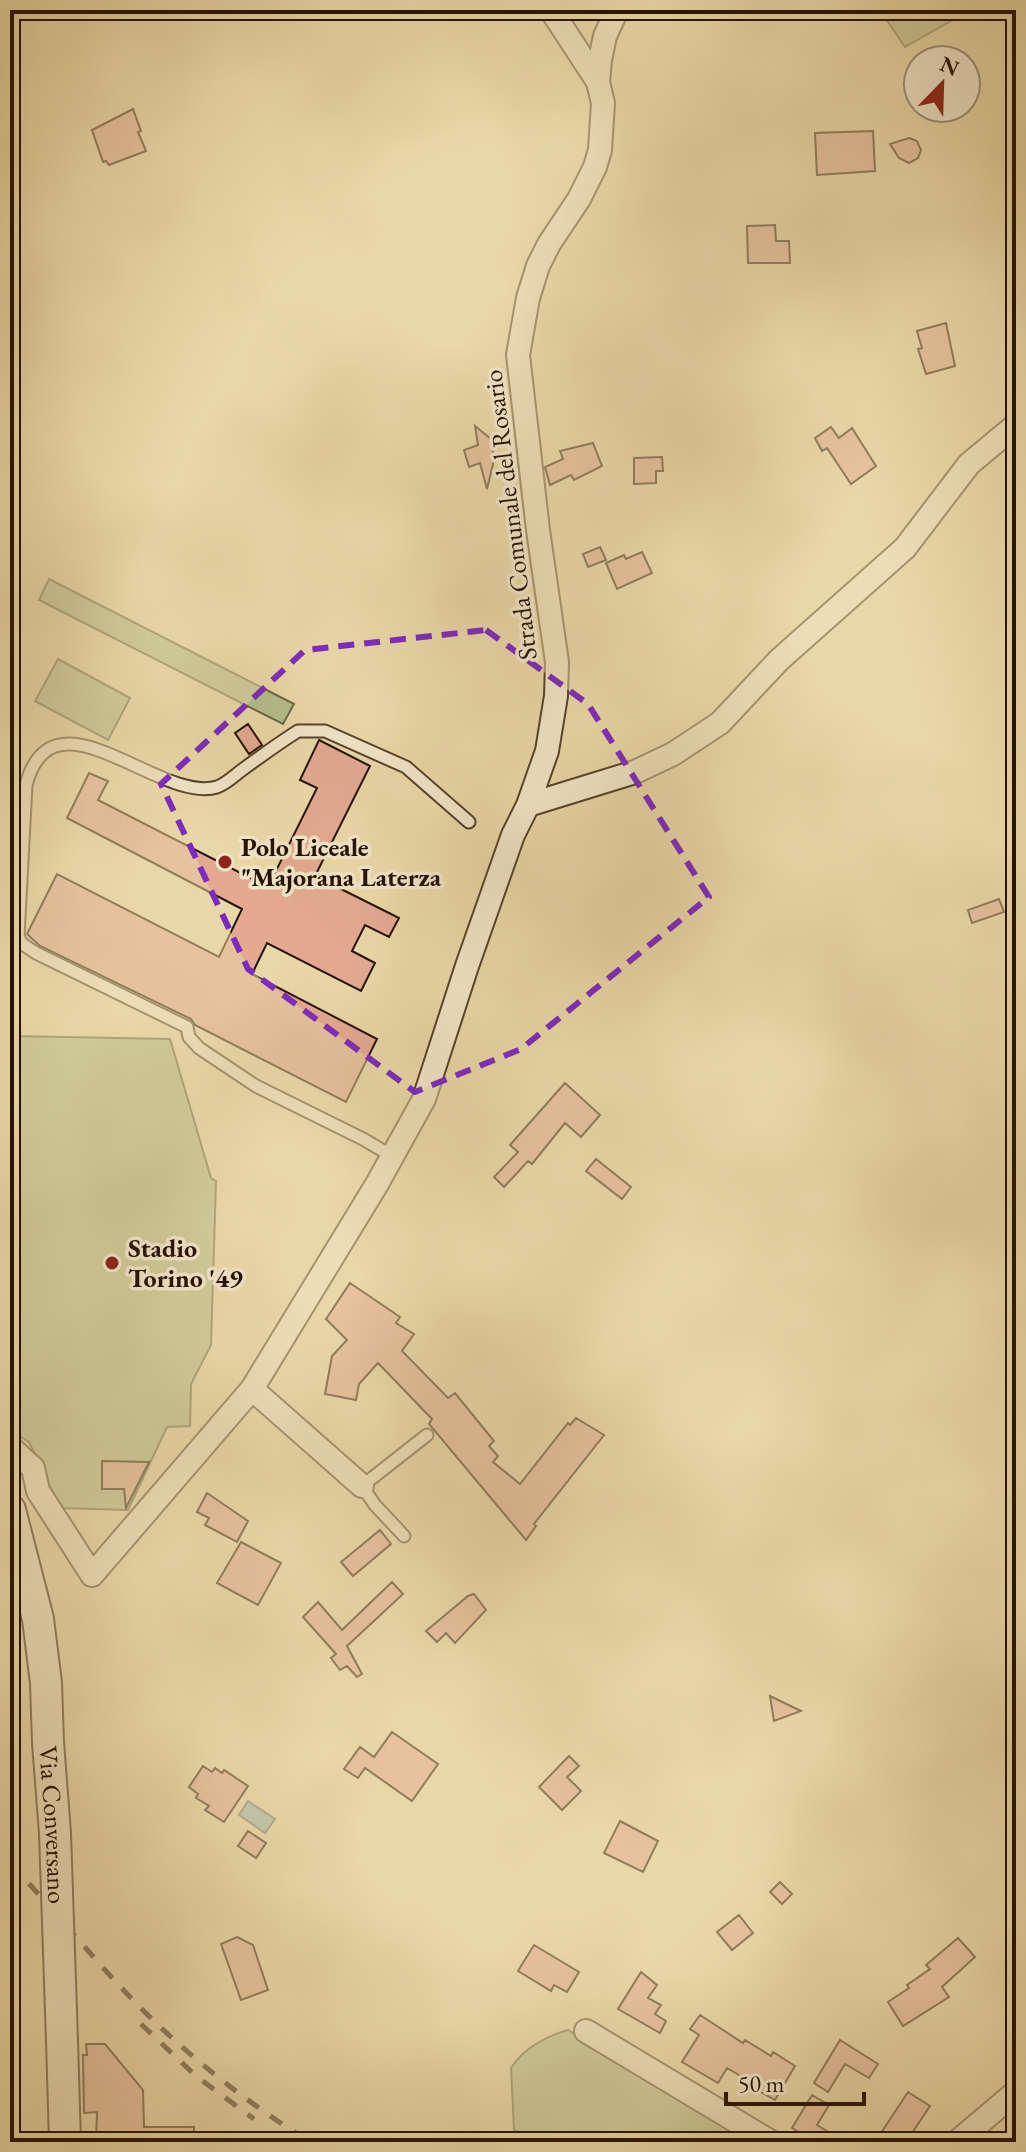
<svg xmlns="http://www.w3.org/2000/svg" width="1026" height="2152" font-family="'EB Garamond',serif">
	<style>
		.green { fill: #b4bf8a; stroke: #6c6845; stroke-width: 2 }
		.water { fill: #9ab8b1; stroke: #6b766a; stroke-width: 2 }
		.building { fill: #e3aa90; stroke: #241200; stroke-width: 2 }
		.lines { fill: none; stroke-linecap: round; stroke-linejoin: round }
		.lane-casing { stroke: #56432a; stroke-width: 15 }
		.street-casing { stroke: #56432a; stroke-width: 26 }
		.secondary-casing { stroke: #241200; stroke-width: 34 }
		.lane { stroke: #f1e5c6; stroke-width: 11 }
		.street { stroke: #f1e5c6; stroke-width: 22 }
		.secondary { stroke: #f1e5c6; stroke-width: 30 }
		.rail { stroke: #241200; stroke-width: 5; stroke-dasharray: 14 14; stroke-linecap: butt }
		.secondary-bridge-casing { stroke: #241200; stroke-width: 34; stroke-linecap: butt }
		.secondary-bridge { stroke: #f1e5c6; stroke-width: 30 }
		.marked { fill: none; stroke: #7b2cbf; stroke-width: 6; stroke-dasharray: 16 10; stroke-linejoin: round }
		.poi-dot { fill: #8f2418; stroke: #f1e5c6; stroke-width: 3 }
		.labels { text-anchor: middle; stroke-width: 7; stroke-linejoin: round; paint-order: stroke }
		.street-label { font-size: 26px; fill: #241200; stroke: #f1e5c6 }
		.poi-label { font-size: 26px; font-weight: bold; fill: #241200; stroke: #f1e5c6; text-anchor: start }
	</style>
	<rect width="100%" height="100%" fill="#ead7a7"/>
	<filter id="stains"><feTurbulence type="fractalNoise" baseFrequency=".0025" numOctaves="4"/><feColorMatrix values="0 0 0 0 .2 0 0 0 0 .09 0 0 0 0 .02 0 0 0 .5 -.17"/></filter>
	<radialGradient id="worn" r=".72"><stop offset=".6" stop-color="#630" stop-opacity="0"/><stop offset="1" stop-color="#630" stop-opacity=".3"/></radialGradient>
	<path class="green" d="M880,10H970L905,47Z
		M49,579L294,704L283,724L39,600Z
		M58,659L130,698L108,740L35,701Z
		M10,1036L170,1039L211,1178L216,1181L211,1345L191,1384L190,1426L167,1427L128,1510L60,1508L29,1442L10,1430Z
		M568,2030L762,2142H545L514,2130L511,2068C523,2049 546,2036 568,2030Z"/>
	<path class="water" d="M248,1801L275,1819L265,1833L239,1815Z"/>
	<path class="building" d="M133,109L141,131L138,132L146,151L109,165L106,161L103,162L92,130Z
		M873,131L875,171L817,175L815,133Z
		M909,138L917,141L921,150L918,158L909,163L899,158L890,144Z
		M775,225L776,241H789L790,263H748L747,226Z
		M946,323L955,366L926,374L918,349L922,348L917,331Z
		M475,426L491,439L494,460L487,489L480,463L469,467L464,450L478,445Z
		M831,427L839,438L852,428L876,466L851,484L827,448L822,451L815,438Z
		M593,443L602,466L574,480L571,475L550,485L545,467L563,459L560,451Z
		M662,457L663,471H656V483L634,484V458Z
		M600,547L606,560L588,567L583,554Z
		M642,552L652,573L617,589L606,563L624,555L626,559Z
		M248,724L262,745L249,754L235,733Z
		M319,740L370,766L315,876L399,918L389,937L365,925L352,951L375,963L361,991L267,943L252,974L377,1039L346,1102L195,1025L191,1019L40,946L27,934L57,874L219,957L242,909L67,818L89,773L108,781L98,800L268,887L317,788L300,780Z
		M999,899L1004,912L972,923L968,910Z
		M565,1083L600,1115L581,1137L565,1123L532,1164L528,1161L504,1187L494,1177L518,1152L510,1145Z
		M596,1159L631,1187L622,1199L586,1171Z
		M350,1283L400,1317L396,1323L414,1334L402,1351L448,1398L455,1393L494,1441L489,1446L498,1456L493,1462L520,1484L568,1423L570,1425L576,1418L604,1435L534,1524L536,1526L526,1540L429,1424L432,1419L378,1363L359,1384L356,1400L325,1394L332,1356L347,1340L326,1319Z
		M102,1461L149,1462L126,1508L124,1489H102Z
		M207,1493L248,1521L237,1542L205,1525L209,1518L197,1512Z
		M380,1530L391,1544L353,1576L341,1562Z
		M241,1542L281,1563L258,1605L217,1583Z
		M392,1582L403,1594L347,1646L362,1674L357,1677L347,1666L340,1670L331,1658L336,1654L303,1617L318,1602L342,1630Z
		M474,1594L486,1610L455,1643L446,1633L437,1642L426,1631L468,1596Z
		M770,1696L801,1711L774,1721Z
		M392,1732L438,1764L412,1801L365,1768L358,1778L344,1769L360,1747L374,1757Z
		M569,1756L579,1766L567,1777L581,1791L562,1810L539,1787Z
		M203,1766L212,1772L215,1768L222,1773L224,1770L248,1786L224,1822L205,1810L209,1806L196,1798L198,1794L189,1787Z
		M620,1821L658,1841L643,1872L604,1853Z
		M248,1831L266,1843L256,1858L238,1846Z
		M780,1882L792,1894L782,1904L770,1892Z
		M739,1915L753,1933L732,1950L717,1932Z
		M237,1937L253,1945L268,1990L241,2000L221,1944Z
		M958,1938L975,1957L942,1987L949,1997L903,2026L888,2002L909,1988L907,1985L930,1969L926,1965Z
		M534,1945L579,1972L567,1992L554,1985L551,1991L518,1971Z
		M641,1972L657,1985L648,1998L661,2005L655,2014L666,2021L660,2033L618,2009Z
		M700,2015L743,2043L745,2040L771,2056L773,2052L795,2066L775,2100L752,2087L754,2084L727,2068L718,2083L682,2062L699,2035L690,2029Z
		M840,2040L878,2064L869,2078L845,2064L828,2092L814,2083Z
		M86,2044H105L143,2090L144,2127H194V2142H96L97,2112L84,2113L83,2055H87Z
		M908,2092L930,2106L906,2142H875Z
		M812,2095L829,2105L817,2125L845,2142H815L792,2128Z"/>
	<g class="lines">
		<g class="lane-casing">
			<path id="lane" d="M392,1156L363,1139L256,1086L199,1048L189,1037L187,1027L36,953L21,943L18,936L26,785C53,684 159,804 217,787C226,784 235,775 242,770C261,756 279,743 298,731H325L406,767L469,822
				M404,1536L375,1505L362,1486L427,1435"/>
		</g>
		<g class="street-casing">
			<path id="street" d="M551,10L598,82
				M528,805L635,772L673,754L720,723L779,660L905,548L969,464L1016,425
				M252,1389L362,1486
				M10,1447L33,1468L38,1491L92,1575L252,1389L377,1184L424,1099L467,966L513,835L528,805L547,751L556,696L557,662L538,530L518,355L528,298L538,266L549,244L579,199L595,167L600,150L603,103L598,82L600,60L605,36L617,10
				M586,2031L771,2142
				M957,2142L1016,2092"/>
		</g>
		<g class="secondary-casing">
			<path id="secondary" d="M10,1510L38,1619L46,1683L48,1743
				M62,2041L65,2142"/>
		</g>
		<use href="#lane" class="lane"/>
		<use href="#street" class="street"/>
		<use href="#secondary" class="secondary"/>
		<path class="rail" d="M10,1863C59,1915 103,1972 155,2022C203,2068 254,2107 310,2142
			M141,2024L196,2076L254,2119"/>
		<g class="secondary-bridge-casing">
			<g id="secondary-bridge">
				<path id="s1" d="M48,1743L55,1833L62,2041"/>
			</g>
		</g>
		<use href="#secondary-bridge" class="secondary-bridge"/>
	</g>
	<path d="M0 0H1026V2152H0ZM486,630L588,704L709,897L521,1049L415,1092L248,969L161,784L305,650Z" fill="#ead7a7" fill-opacity=".55" fill-rule="evenodd"/>
	<path class="marked" d="M486,630L588,704L709,897L521,1049L415,1092L248,969L161,784L305,650Z"/>
	<g class="poi-dot">
		<circle cx="225" cy="862" r="8"/>
		<circle cx="112" cy="1263" r="8"/>
	</g>
	<g class="labels">
		<g class="street-label">
			<text transform="translate(510 515) rotate(-97)" y="9">Strada Comunale del Rosario</text>
			<text dy="9" stroke="none"><textPath href="#s1" startOffset="82">Via Conversano</textPath></text>
		</g>
		<g class="poi-label">
			<text x="241" y="856">Polo Liceale<tspan x="241" dy="30">"Majorana Laterza</tspan></text>
			<text x="128" y="1257">Stadio<tspan x="128" dy="30">Torino '49</tspan></text>
		</g>
	</g>
	<rect width="1026" height="2152" fill="none" stroke="#ead7a7" stroke-width="40"/>
	<rect x="12" y="12" width="1002" height="2128" fill="none" stroke="#241200" stroke-width="4"/>
	<rect x="20" y="20" width="986" height="2112" fill="none" stroke="#241200" stroke-width="2"/>
	<g transform="translate(942 84) rotate(23)"><circle r="38" fill="#f1e5c6" stroke="#9f9177" stroke-width="2"/>
	<path d="M0-6L14 30L0 20L-14 30Z" fill="#8f2418"/>
	<text y="-12" font-size="22" font-weight="bold" text-anchor="middle" fill="#241200">N</text>
	</g>
	<path d="M726 2092v12h138v-12" fill="none" stroke="#241200" stroke-width="4"/>
	<text x="738" y="2092" font-size="24" fill="#241200" stroke="#f1e5c6" stroke-width="6" paint-order="stroke">50 m</text>
	<rect width="100%" height="100%" filter="url(#stains)"/>
	<rect width="100%" height="100%" fill="url(#worn)"/>
</svg>
